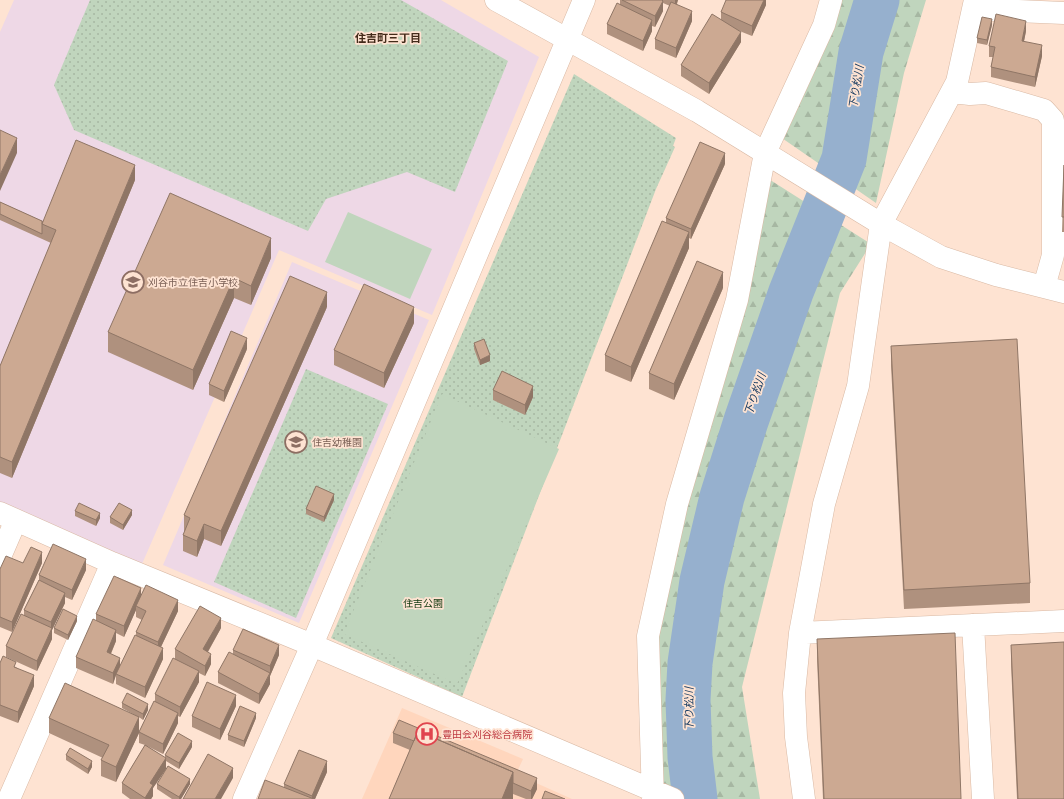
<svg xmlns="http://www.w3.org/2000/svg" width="1064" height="799" font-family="'Titillium Web','Noto Sans JP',sans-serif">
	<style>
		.education { fill: #eed8e6 }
		.built { fill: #ffd6bd }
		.green { fill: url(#green-dots) }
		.forest { fill: url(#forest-firs) }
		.pitch { fill: #c0d5bd }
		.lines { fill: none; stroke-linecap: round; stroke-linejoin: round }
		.river { stroke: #96b0ce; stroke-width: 45 }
		.minor-casing { stroke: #d9b9a4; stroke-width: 23 }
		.minor { stroke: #fff; stroke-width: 22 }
		.wall { fill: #af917e; fill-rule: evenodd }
		.shaded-wall { fill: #8f7666 }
		.building { fill: #cca992; stroke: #8f7666 }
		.labels { text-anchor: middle; stroke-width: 3.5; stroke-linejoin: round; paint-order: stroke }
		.education-label { font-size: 10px; fill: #785e54; stroke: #fee3d2; text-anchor: start }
		.park-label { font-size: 10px; fill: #0e360b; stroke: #fee3d2 }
		.health-label { font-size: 10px; fill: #be3a42; stroke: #fee3d2; text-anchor: start }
		.neighbourhood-label { font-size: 11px; font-weight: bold; fill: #432a19; stroke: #fee3d2 }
		.water-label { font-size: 11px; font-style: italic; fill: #10365e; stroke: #fee3d2 }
	</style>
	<defs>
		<pattern id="green-dots" width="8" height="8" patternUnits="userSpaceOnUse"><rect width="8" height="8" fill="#c0d5bd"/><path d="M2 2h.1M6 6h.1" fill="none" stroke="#a6b7a2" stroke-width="1.8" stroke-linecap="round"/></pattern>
		<pattern id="forest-firs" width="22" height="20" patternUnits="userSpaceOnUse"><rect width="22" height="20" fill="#c0d5bd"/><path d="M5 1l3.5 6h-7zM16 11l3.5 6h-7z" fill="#a6b7a2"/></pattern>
	</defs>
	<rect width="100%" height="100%" fill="#fee3d2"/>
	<path class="education" d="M14,0H441L539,57L432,315L279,250L142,564L0,502V32Z
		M292,262L429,320L299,623L163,565Z"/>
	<path class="built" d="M402,708L523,759L516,774L572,799H362Z"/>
	<path class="green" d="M90,0H401L508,61L455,192L407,172L326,199L308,231L74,130L54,85Z
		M574,74L676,138L673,146L675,147L656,189L462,697L331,638Z
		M306,369L388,404L296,618L214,582Z"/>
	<path class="forest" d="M831,0H926L904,73L876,203L776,134Z
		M761,174L871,244L840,293L742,687L760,799H693L652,789L648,636Z"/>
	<path class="pitch" d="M348,212L432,249L410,299L325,262Z
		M442,394L559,449L457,684L344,634Z"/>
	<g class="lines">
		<path class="river" d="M695,799L690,757L688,700L690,663L702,581L722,497L746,421L791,292L844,159L861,52L877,0"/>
		<g class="minor-casing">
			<path id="minor" d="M496,0L697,111L881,224L941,257L996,275L1064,292
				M973,9L1064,13
				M952,92L970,94L986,93L1044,110L1053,120V255L1044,287
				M0,513L112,563L312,645L673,799
				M0,557L16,520
				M973,625L983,799
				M800,633L1064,621
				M9,799L112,563
				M244,799L312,645L584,0
				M653,799L648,636L677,504L737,300L765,153L824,25L831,0
				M804,799L796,737L794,693L800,633L824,504L858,386L881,224L957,82L975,0"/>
		</g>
		<use href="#minor" class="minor"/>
	</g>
	<path class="wall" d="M620,0H678L677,4L692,21L676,58L655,49V39L670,6L663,3V11L655,27L652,26V31L643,51L607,34V24L620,5Z
		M766,0V5L752,36L737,30L741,42L709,94L681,76V65L721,19V12Z
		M992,25L987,45L977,43V38Z
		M1026,31L1024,41L1042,56L1035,87L991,77V67L993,57H989V46Z
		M725,164L691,239L689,238V248L631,382L605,371V355L666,223V218Z
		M1064,165V232H1062Z
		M135,180L12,478L0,473V366L51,243L0,220V202L42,221Z
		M271,258L251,305L234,298L193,390L108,352V332Z
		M723,288L674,400L649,389V373Z
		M327,307L221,546L204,539L197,557L183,551V535L185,531H184V515Z
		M414,323L384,388L334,365V350Z
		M474,343L490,361L480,365L474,349Z
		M891,346L1030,583V603L904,609L891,366Z
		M247,349L224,402L209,395V384Z
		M493,390L533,397L525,415L493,400Z
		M334,500L324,522L306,514V509Z
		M75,511L100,518L96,526L75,516Z
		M132,515L123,530L110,523V517Z
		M23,563H42L12,632L0,627V569Z
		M86,570L72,600L65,597V603L52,630V639L37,671L6,657V646L24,615V610L39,580V575Z
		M141,596L178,611L161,647L163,659L145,698L116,684V675L113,684L76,668V657L96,621V614ZM136,610V617L142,620L136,632V636L120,667L111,654L116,641V633L124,637Z
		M77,621L68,640L54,633V628Z
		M221,628L208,652L211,664L205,676L199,673V682L180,717L178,716V723L163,754L147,746L165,758V755L192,747L179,769L166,761V769L153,788V796L151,799H130L122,793V783L145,745L139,743V732L155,701V694L175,659V649Z
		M817,639L961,799H823L817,659Z
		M1011,645L1064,799H1017L1011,664Z
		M233,650L279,655L270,676V684L259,704L218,683V672L233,654Z
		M0,663L16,667L34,686L18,723L0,716Z
		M122,703L148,710L143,720L139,717V733L116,782L101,776V760L103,758L49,733V718L138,717L122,708Z
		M236,706L220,740L192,727V716Z
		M256,718L244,747L228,740V735Z
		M393,733L537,789L532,799H526L513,794V799H389L410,750L393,743Z
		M66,755L92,767L88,774L66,760Z
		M327,772L315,799H258L284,787V784Z
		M157,784H190L181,799H172L157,789Z"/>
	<path class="shaded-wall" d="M675,0H678L675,8Z
		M764,0H766V5L752,36V26Z
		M663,1V11L655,27V16Z
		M692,11V21L676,58V48Z
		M992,19V25L987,45V40Z
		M652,20V31L643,51V41Z
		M1026,21V31L1022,51V41Z
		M741,32V42L709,94V83Z
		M1042,45V56L1035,87V77Z
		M17,138V153L0,191V175Z
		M725,153V164L691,239V229Z
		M135,165V180L12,478V462Z
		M689,232V248L631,382V367Z
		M271,238V258L251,305V286Z
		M723,272V288L674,400V384Z
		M234,278V298L193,390V370Z
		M327,292V307L221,546V531Z
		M414,307V323L384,388V373Z
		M247,338V349L224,402V391Z
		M490,355V361L480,365V360Z
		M533,386V397L525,415V405Z
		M334,494V500L324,522V517Z
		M132,510V515L123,530V525Z
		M100,513V518L96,526V520Z
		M204,524V539L197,557V541Z
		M42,552V563L12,632V622Z
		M86,559V570L72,600V590Z
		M141,588V599L136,606V610L124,637V626Z
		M65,593V603L52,630V639L37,671V661L51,631V622Z
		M178,600V611L158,653V642Z
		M77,616V621L68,640V635Z
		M221,618V628L203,660V649Z
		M116,630V641L107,662V652Z
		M279,645V655L270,676V684L259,704V694L270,674V666Z
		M163,648V659L145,698V687Z
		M211,654V664L205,676V666Z
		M120,658V668L116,674V675L113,684V673Z
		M199,671V682L180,717V707Z
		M34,675V686L18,723V712Z
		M236,695V706L220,740V729Z
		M148,704V710L143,720V714Z
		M178,713V723L163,754V744Z
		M256,713V718L244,747V741Z
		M139,717V733L116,782V767Z
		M192,741V747L179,769V763Z
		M166,758V769L153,788V796L151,799H145L150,783Z
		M92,761V767L88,774V769Z
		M327,761V772L315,799H312V796Z
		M233,768V778L221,799H215Z
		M513,772V799H502Z
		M537,778V789L532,799H531V791Z
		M190,779V784L181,799H179V797Z"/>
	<path class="building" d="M622,0H662L663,1L655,16Z
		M726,0H764L752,26L721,12Z
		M671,2L692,11L676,48L655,39Z
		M617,3L652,20L643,41L607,24Z
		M712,14L741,32L709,83L681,65Z
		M996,14L1026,21L1022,41L1042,45L1035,77L991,67L995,47L989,46Z
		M982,17L992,19L987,40L977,38Z
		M0,130L17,138L0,175Z
		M76,140L135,165L12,462L0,457V366L56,230L42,224Z
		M700,142L725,153L691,229L666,218Z
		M1064,165V217H1062Z
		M170,193L271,238L251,286L234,278L193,370L108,332Z
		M0,202L42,221V234L0,214Z
		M662,221L689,232L631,367L605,355Z
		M697,261L723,272L674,384L649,373Z
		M290,276L327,292L221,531L204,524L197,541L183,535L190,518L184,515Z
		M364,284L414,307L384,373L334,350Z
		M231,331L247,338L224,391L209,384Z
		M484,339L490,355L480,360L474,343Z
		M1017,339L1030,583L904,590L891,346Z
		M502,371L533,386L525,405L493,390Z
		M316,486L334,494L324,517L306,509Z
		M79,503L100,513L96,520L75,511Z
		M119,503L132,510L123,525L110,517Z
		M53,544L86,559L72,590L39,575Z
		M31,547L42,552L12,622L0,617V569L6,556L23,563Z
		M114,576L141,588L124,626L96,614Z
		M39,580L65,593L51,622L24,610Z
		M146,585L178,600L158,642L136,632L146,611L136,606Z
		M200,606L221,618L203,649L211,654L205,666L175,649Z
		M63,609L77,616L68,635L54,628Z
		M21,614L52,628L37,661L6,646Z
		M93,619L116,630L107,652L120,658L113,673L76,657Z
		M243,629L279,645L270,666L233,650Z
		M955,633L961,799H824L817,639Z
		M135,635L163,648L145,687L116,674Z
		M1064,642V799H1018L1011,645Z
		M229,652L270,673L259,694L218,672Z
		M3,656L16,662L14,667L34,675L18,712L0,705V663Z
		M173,658L199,671L180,707L155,694Z
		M207,682L236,695L220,729L192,716Z
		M65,683L139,717L116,767L101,760L109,745L49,718Z
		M127,693L148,704L143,714L122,703Z
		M154,701L178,713L163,744L139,732Z
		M240,706L256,713L244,741L228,735Z
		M399,720L537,778L531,791L513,783V772L418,731L414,741L393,733Z
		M418,731L513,772L502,799H389Z
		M178,733L192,741L179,763L165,755Z
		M145,745L166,758L150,783L153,785L145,798L122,783Z
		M70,748L92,761L88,769L66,755Z
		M299,750L327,761L312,796L284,784Z
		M208,754L233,768L215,799H183Z
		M168,766L190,779L179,797L157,784Z
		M265,780L314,799H258Z
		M545,791L565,799H542Z"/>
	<defs>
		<g id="school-ring" transform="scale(1.15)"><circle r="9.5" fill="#fee3d2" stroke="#8d6e63" stroke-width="1.5"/><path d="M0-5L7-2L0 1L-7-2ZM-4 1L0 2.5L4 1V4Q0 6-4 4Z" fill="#8d6e63"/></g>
		<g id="hospital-ring" transform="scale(1.15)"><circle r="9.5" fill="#fee3d2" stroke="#e0444e" stroke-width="1.5"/><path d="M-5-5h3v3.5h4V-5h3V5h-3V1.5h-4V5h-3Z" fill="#e0444e"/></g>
	</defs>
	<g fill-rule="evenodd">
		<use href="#school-ring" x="133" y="282"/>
		<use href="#school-ring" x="296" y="442"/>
		<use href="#hospital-ring" x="427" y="734"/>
	</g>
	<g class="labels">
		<g class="education-label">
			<text x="148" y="286">刈谷市立住吉小学校</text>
			<text x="312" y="446">住吉幼稚園</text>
		</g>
		<g class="park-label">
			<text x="423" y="607">住吉公園</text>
		</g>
		<g class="health-label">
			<text x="442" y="738">豊田会刈谷総合病院</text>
		</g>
		<g class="neighbourhood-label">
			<text x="388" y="42">住吉町三丁目</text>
		</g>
		<g class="water-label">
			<text transform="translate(856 87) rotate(-81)" y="4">下り松川</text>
			<text transform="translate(755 394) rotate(-71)" y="4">下り松川</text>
			<text transform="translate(689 709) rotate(-90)" y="4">下り松川</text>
		</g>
	</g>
</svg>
